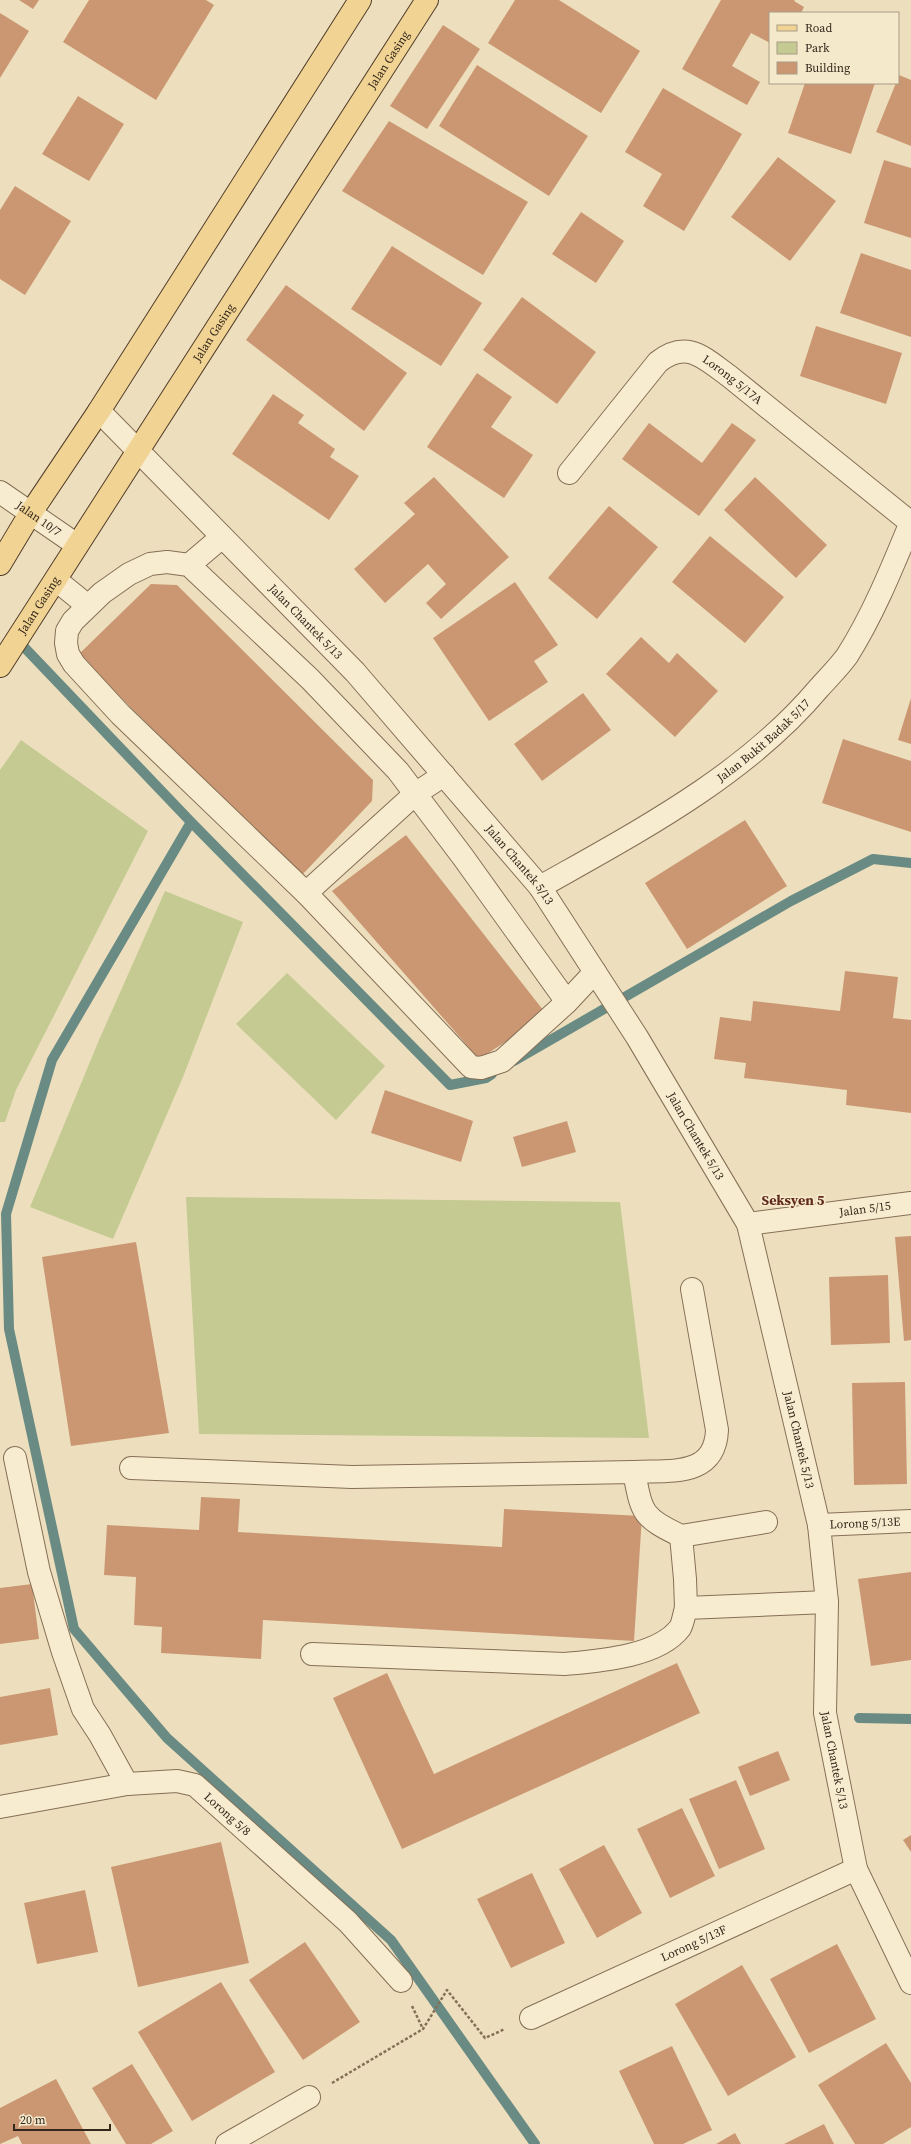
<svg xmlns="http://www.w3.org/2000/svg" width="911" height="2144" font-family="'Source Serif 4',serif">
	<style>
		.green { fill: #c4ca92 }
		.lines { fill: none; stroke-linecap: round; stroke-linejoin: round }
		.stream { stroke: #698b83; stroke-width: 10 }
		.building { fill: #cb9773 }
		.minor-casing { stroke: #856f56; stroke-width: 24 }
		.major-casing { stroke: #523d2b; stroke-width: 24 }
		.path { stroke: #856f56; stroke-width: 2.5; stroke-dasharray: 3 2; stroke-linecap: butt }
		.minor { stroke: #f8ecd0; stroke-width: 22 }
		.major { stroke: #f1d494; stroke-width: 22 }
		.labels { text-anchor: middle; stroke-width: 3.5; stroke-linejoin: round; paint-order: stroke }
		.street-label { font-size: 12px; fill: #34271b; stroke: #f5e9cc }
		.quarter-label { font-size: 14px; font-weight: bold; fill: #60291b; stroke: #f5e9cc }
	</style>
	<rect width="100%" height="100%" fill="#eddfbd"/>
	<path class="green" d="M21,740L148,831L16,1090L5,1122H0V770Z
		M165,891L243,922L183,1077L113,1239L30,1207L99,1040Z
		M287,973L385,1066L336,1120L236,1024Z
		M186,1197L620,1202L649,1438L199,1434Z"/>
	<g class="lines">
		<path class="stream" d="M24,647L191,822L450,1085L486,1078L492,1074
			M191,822L52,1060L6,1214L9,1329L74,1629L167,1738L391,1940L535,2144
			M514,1061L791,901L873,859L911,863
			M859,1718L911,1719"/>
	</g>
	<path class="building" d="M19,0H39L33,9Z
		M89,0H206L214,5L156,100L63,42Z
		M515,0H559L640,51L601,113L488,43Z
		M721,0H795L794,1L804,7L801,13H770V43L751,33L732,66L760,82L747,105L682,69Z
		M0,13L29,31L0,78Z
		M443,25L480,49L427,129L390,106Z
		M477,65L588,136L549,196L439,126Z
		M899,75L911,80V146L876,132L896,83H898Z
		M805,83H875L851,154L788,133Z
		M663,88L742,134L684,231L643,206L662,174L625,152Z
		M78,96L124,124L89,181L42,154Z
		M389,121L528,202L483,275L342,191Z
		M778,157L836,201L790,261L731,217Z
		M884,160L911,168V238L864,223Z
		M15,186L71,221L25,295L0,279V210Z
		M581,212L624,241L596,283L552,254Z
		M392,246L482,303L441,366L351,309Z
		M861,253L911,270V337L840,313Z
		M286,285L407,373L364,431L246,340Z
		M522,297L596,352L557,404L483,350Z
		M816,326L902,353L886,404L800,376Z
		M477,373L512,397L491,427L533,455L504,498L427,447Z
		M273,394L304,415L298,423L335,449L330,457L359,476L329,520L232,454Z
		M649,423L702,463L732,423L756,440L699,516L622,459Z
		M434,477L509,557L441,619L426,603L446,584L428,564L385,603L354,569L415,514L404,503Z
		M755,477L827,545L796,578L724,510Z
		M609,506L658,547L597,619L548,578Z
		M710,536L784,597L745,643L672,582Z
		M515,582L558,645L534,661L548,682L489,721L433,638Z
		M151,584L177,585L373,780L372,801L303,874L262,838L78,655Z
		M641,637L669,663L677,653L718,691L675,737L606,674Z
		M583,693L611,730L542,781L514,744Z
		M911,698V744L898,740Z
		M843,739L911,761V832L822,803Z
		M745,820L787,886L687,949L645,883Z
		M406,835L547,1015L479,1059L332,891Z
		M845,971L898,977L893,1018L911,1020V1113L846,1105L847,1090L744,1078L746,1063L714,1059L720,1017L751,1021L753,1001L840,1011Z
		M385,1090L473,1121L461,1162L371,1133Z
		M567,1121L576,1152L522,1167L513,1137Z
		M911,1236V1340L904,1341L895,1237Z
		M136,1242L169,1433L71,1446L42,1257Z
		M888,1275L890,1343L831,1345L829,1277Z
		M905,1382L907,1484L854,1485L852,1383Z
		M201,1497L240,1499L238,1532L502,1547L504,1509L642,1516L634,1641L263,1620L261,1659L161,1653L162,1627L134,1625L136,1577L104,1575L107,1525L199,1530Z
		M911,1572V1660L871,1666L858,1579Z
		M32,1584L39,1639L0,1644V1588Z
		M677,1663L700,1713L402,1849L333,1698L387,1673L434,1774Z
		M50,1688L58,1735L0,1745V1697Z
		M778,1751L790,1780L750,1796L738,1767Z
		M736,1780L765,1849L719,1869L689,1799Z
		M682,1808L715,1876L670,1898L637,1829Z
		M911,1835V1852L903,1840Z
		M221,1842L249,1963L138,1987L111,1867Z
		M604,1845L642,1913L597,1938L559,1869Z
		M532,1873L565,1943L511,1968L477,1899Z
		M85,1890L98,1952L37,1964L24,1903Z
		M305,1942L360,2022L303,2060L249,1980Z
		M837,1944L876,2019L809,2053L770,1979Z
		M742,1965L796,2057L728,2096L675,2004Z
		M221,1982L275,2072L192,2121L138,2032Z
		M886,2043L911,2083V2127L883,2144H855L818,2085Z
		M672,2046L712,2130L683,2144H654L619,2071Z
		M132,2064L173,2131L151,2144H126L92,2088Z
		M56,2079L91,2144H22L18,2136L0,2144V2108Z
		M824,2124L834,2144H784Z
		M735,2133L741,2144H716Z"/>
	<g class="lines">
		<g class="minor-casing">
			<g id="minor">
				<path id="s1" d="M99,411L355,672L540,887L637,1037L748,1224L819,1525L827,1602L825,1713L856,1869L911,1983"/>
				<path id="s2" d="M569,473L658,362C687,339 704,358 729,376L911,523"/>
				<path id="s3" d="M0,492L77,545"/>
				<path d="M189,565L222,537"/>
				<path d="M56,580L88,606"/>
				<path id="s4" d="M540,887C639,831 745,776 819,688C828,678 839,667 847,656C873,615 892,568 911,522"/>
				<path d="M306,893L415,794L444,775"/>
				<path d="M567,1002L463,857L398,771L310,679L189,565L167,562L150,564L129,574L102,593L73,621L67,631L66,643L68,654L74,664L120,714L306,893L471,1067L481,1068L502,1061L567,1002L595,972"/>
				<path id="s5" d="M748,1224L911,1203"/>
				<path d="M15,1458L39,1572L63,1652L83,1709L100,1735L127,1784"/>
				<path d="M131,1468L352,1477L634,1472C642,1514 642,1517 681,1536"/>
				<path d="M634,1472C669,1470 715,1478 717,1430L692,1289"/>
				<path id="s6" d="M819,1525L911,1521"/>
				<path d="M686,1608L685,1579L681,1536L766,1522"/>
				<path d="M312,1654L565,1664C598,1661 658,1657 680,1628C683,1623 684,1614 686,1608L827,1602"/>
				<path id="s7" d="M0,1807L127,1784L177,1781L195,1785L348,1922L401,1981"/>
				<path id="s8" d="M531,2018L856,1869"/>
				<path d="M227,2144L309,2097"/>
			</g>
		</g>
		<g class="major-casing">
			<g id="major">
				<path d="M0,564L30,514L99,411L360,0"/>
				<path id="s9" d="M0,666L427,0"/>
			</g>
		</g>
		<path class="path" d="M412,2006L423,2029
			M332,2083L423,2029L447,1990L485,2038L505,2029"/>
		<use href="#minor" class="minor"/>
		<use href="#major" class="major"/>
	</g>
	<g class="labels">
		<g class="street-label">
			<text dy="4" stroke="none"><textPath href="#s9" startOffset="720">Jalan Gasing</textPath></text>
			<text dy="4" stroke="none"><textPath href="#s9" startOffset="396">Jalan Gasing</textPath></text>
			<text dy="4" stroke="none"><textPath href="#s2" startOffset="228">Lorong 5/17A</textPath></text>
			<text dy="4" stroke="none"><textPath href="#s3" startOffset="47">Jalan 10/7</textPath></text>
			<text dy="4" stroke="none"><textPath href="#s9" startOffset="72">Jalan Gasing</textPath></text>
			<text dy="4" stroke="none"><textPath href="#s1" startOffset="295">Jalan Chantek 5/13</textPath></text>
			<text dy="4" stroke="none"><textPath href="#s4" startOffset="268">Jalan Bukit Badak 5/17</textPath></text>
			<text dy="4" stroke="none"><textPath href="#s1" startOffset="619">Jalan Chantek 5/13</textPath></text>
			<text dy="4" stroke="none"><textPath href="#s1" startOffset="943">Jalan Chantek 5/13</textPath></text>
			<text dy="4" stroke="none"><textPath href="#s5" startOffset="118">Jalan 5/15</textPath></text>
			<text dy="4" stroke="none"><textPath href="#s1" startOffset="1267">Jalan Chantek 5/13</textPath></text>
			<text dy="4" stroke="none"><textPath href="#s6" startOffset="46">Lorong 5/13E</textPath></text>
			<text dy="4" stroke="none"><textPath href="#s1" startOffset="1591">Jalan Chantek 5/13</textPath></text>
			<text dy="4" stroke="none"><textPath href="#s7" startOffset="241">Lorong 5/8</textPath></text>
			<text dy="4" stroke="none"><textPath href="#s8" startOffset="179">Lorong 5/13F</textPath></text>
		</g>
		<g class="quarter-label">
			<text x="793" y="1205">Seksyen 5</text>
		</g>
	</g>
	<rect x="769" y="12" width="130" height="72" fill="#f5e9cc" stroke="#a89b85"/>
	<rect x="777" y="25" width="20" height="6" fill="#f1d494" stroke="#a89b85"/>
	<text x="805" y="32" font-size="12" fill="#34271b">Road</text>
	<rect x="777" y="42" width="20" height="12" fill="#c4ca92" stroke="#a89b85"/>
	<text x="805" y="52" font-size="12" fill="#34271b">Park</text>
	<rect x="777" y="62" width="20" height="12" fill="#cb9773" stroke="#a89b85"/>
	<text x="805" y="72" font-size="12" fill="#34271b">Building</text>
	<path d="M14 2124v6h96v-6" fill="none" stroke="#34271b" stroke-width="2"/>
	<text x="20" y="2124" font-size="12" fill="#34271b" stroke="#f5e9cc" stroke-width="3" paint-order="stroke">20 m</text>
</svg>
